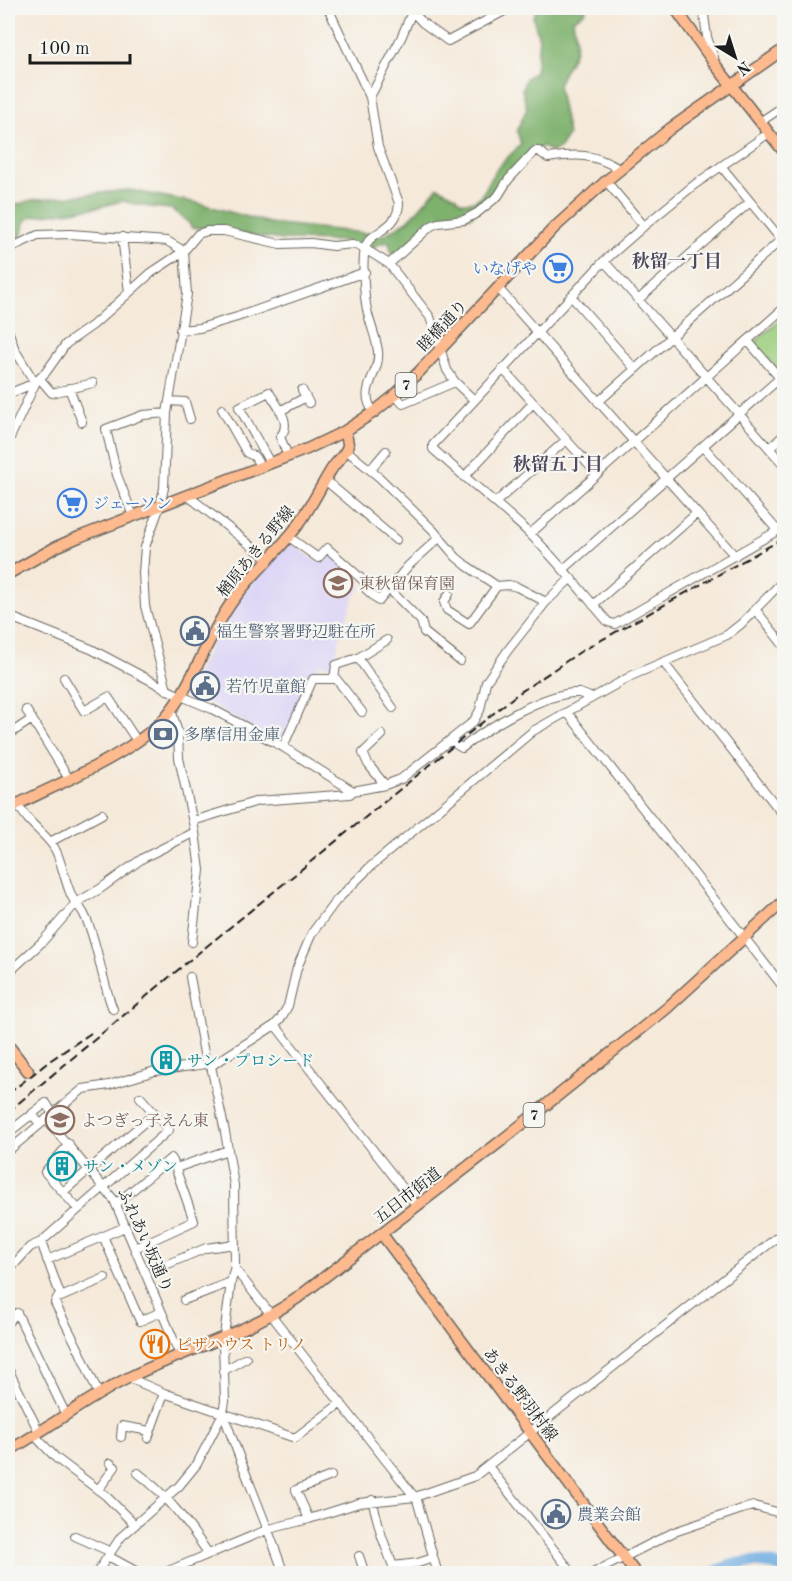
<svg xmlns="http://www.w3.org/2000/svg" width="792" height="1581" font-family="'Old Standard TT','Noto Serif JP',serif">
	<style>
		.built { fill: #ddd5f6 }
		.green { fill: #9cce7d; stroke: #5c754c; stroke-width: 1.5 }
		.forest { fill: #7db16c; stroke: #4c6644; stroke-width: 1.5 }
		.lines { fill: none; stroke-linecap: round; stroke-linejoin: round }
		.river { stroke: #6eace0; stroke-width: 12 }
		.minor-casing { stroke: #68645e; stroke-width: 10 }
		.major-casing { stroke: #68645e; stroke-width: 13 }
		.minor { stroke: #fff; stroke-width: 8 }
		.major { stroke: #fcba8e; stroke-width: 10 }
		.rail { stroke: #1c1c1c; stroke-width: 2; stroke-dasharray: 9 4.5; stroke-linecap: butt }
		.labels { text-anchor: middle; stroke-width: 4.5; stroke-linejoin: round; paint-order: stroke }
		.shield { fill: #f6f6f2; stroke: #5d5d5c; stroke-width: 1.5 }
		.shield-label { font-size: 15px; font-weight: bold; fill: #1c1c1c }
		.shop-label { font-size: 16px; fill: #366cbe; stroke: #f6f6f2; text-anchor: end }
		.street-label { font-size: 16px; fill: #1c1c1c; stroke: #f6f6f2 }
		.education-label { font-size: 16px; fill: #785e54; stroke: #f6f6f2; text-anchor: start }
		.service-label { font-size: 16px; fill: #4e5e75; stroke: #f6f6f2; text-anchor: start }
		.culture-label { font-size: 16px; fill: #0d838f; stroke: #f6f6f2; text-anchor: start }
		.food-label { font-size: 16px; fill: #c56008; stroke: #f6f6f2; text-anchor: start }
		.neighbourhood-label { font-size: 18px; font-weight: bold; fill: #54485c; stroke: #f6f6f2 }
	</style>
	<rect width="100%" height="100%" fill="#f6f6f2"/>
	<filter id="ink" filterUnits="userSpaceOnUse"><feTurbulence type="fractalNoise" baseFrequency=".0167" numOctaves="2"/><feDisplacementMap in="SourceGraphic" scale="12" xChannelSelector="R" yChannelSelector="G"/><feConvolveMatrix kernelMatrix="1 2 1 2 8 2 1 2 1" color-interpolation-filters="sRGB"/></filter>
	<filter id="wash" filterUnits="userSpaceOnUse"><feTurbulence type="fractalNoise" baseFrequency=".008" numOctaves="4" result="noise"/><feDisplacementMap in="SourceGraphic" scale="24" xChannelSelector="R" yChannelSelector="G"/><feGaussianBlur stdDeviation="1.35" result="paint"/><feColorMatrix in="noise" values="0 0 0 0 0 0 0 0 0 0 0 0 0 0 0 0 0 1.4 0 .05"/><feComposite in="paint" operator="in"/></filter>
	<g filter="url(#wash)">
		<rect width="100%" height="100%" fill="#f5e9d9"/>
		<path class="built" d="M291,543L319,563L325,554L329,553L359,581L361,587L354,597L341,633L333,666L319,664L281,744L188,691L215,636L243,593L288,544Z"/>
		<path class="green" d="M784,316V378L756,346V341Z"/>
		<path class="forest" d="M537,8H585L586,11L573,20C581,58 570,54 558,85L568,135L560,148L551,152L542,146L514,170L497,193L470,217C458,217 444,218 433,223C417,230 409,249 392,254L389,242L379,244L373,249L344,241L282,240L204,228H192L188,222L171,209L150,207L122,201L99,207L30,217L24,224L21,237L8,246V207L32,200L129,190L198,203L269,223L384,235L408,221L438,187L456,196L461,202C485,205 485,184 497,169C504,160 513,153 521,144L517,131L527,108L522,90L526,78L535,72L539,39L533,17Z"/>
		<g class="lines">
			<path class="river" d="M712,1574C734,1561 761,1557 784,1569"/>
		</g>
	</g>
	<g filter="url(#ink)">
		<g class="lines">
			<g class="minor-casing">
				<path id="minor" d="M328,8L370,97L378,147L399,203C398,232 368,230 365,249C362,263 364,296 367,310C370,324 376,337 378,351C381,374 356,390 374,412
					M409,8L423,23L448,41L510,8
					M703,8L707,37L714,58
					M8,10L12,8
					M370,97L401,38L412,12
					M760,122L784,106
					M769,133L694,185L644,226L604,261L433,445V449C464,477 497,503 528,532C557,560 582,592 608,622L615,624L784,527
					M721,166L784,243
					M606,181L644,226
					M122,237L129,292
					M8,249L38,235L70,234L167,241L184,251L187,294L167,413L164,488L160,506L145,547L143,573L145,606L167,690
					M604,261L784,465
					M389,264L431,226L438,223L464,220L477,213L498,196L508,180L535,151H539L548,158C576,154 594,153 619,169
					M498,288L735,556
					M571,296L635,369
					M638,300L750,202
					M8,330L15,350L35,383
					M180,330L200,328L237,317L365,272
					M748,341L784,383
					M503,369L597,474
					M40,379L52,393L93,383
					M69,388L82,422
					M302,390L309,403
					M8,394L35,383L46,372L66,344L93,325L151,273L184,251L198,234L207,231H224L280,244L311,243L333,246L353,244L365,249L389,264L430,317L447,370L455,382L474,400
					M395,395L403,404L455,382
					M169,401L185,402L190,419
					M598,402L782,239
					M222,409L247,453L254,456L261,467
					M280,411L306,397
					M8,442L35,384
					M703,446L778,531
					M770,448L784,435
					M346,450L380,478L433,530L456,557L467,566L497,586L509,585L517,587L546,602
					M270,463L239,407L269,392C277,406 293,423 280,437L288,456
					M370,470L386,451
					M464,477L533,403
					M325,480L396,540
					M187,495L269,560
					M496,502L566,440
					M133,516L117,475L106,429L143,415L167,413
					M530,534L784,308
					M289,537L318,558L327,548L365,582L366,589L379,601L408,566L440,537
					M564,569L780,378
					M389,589L421,621L424,632L460,661
					M449,594L444,602L447,610L469,624L497,586
					M593,605L697,513
					M755,609L784,646
					M8,616L91,649L174,693L212,709L283,747L353,791
					M358,658L393,708
					M663,662L784,816
					M334,676L362,712
					M64,678L84,711L108,697L137,741
					M171,709L178,733L179,758L195,832
					M26,710L32,719
					M567,712L784,988
					M8,735L32,719L69,779
					M382,735L363,753L368,764L385,785
					M450,741L462,748C487,728 546,691 579,693C583,694 588,696 592,698
					M283,747L313,679H334L336,665L358,658L387,640
					M8,795C16,803 21,810 28,819C37,830 50,838 56,851C63,865 67,893 76,903L42,942L8,973
					M193,821L258,801L350,794L353,791L385,785L401,779L473,722L480,710L486,682L508,650L546,602L571,578
					M50,842L102,814
					M190,977L206,1064
					M113,1009C101,981 95,921 76,903L100,889L143,858L195,832L200,870L192,942
					M275,1025L417,1206
					M46,1119L114,1200L180,1355
					M40,1124L32,1114L46,1103L53,1114
					M8,1133L27,1118L33,1116
					M69,1144L45,1172L78,1209
					M8,1151L83,1089L109,1085L155,1071L206,1064L211,1066L275,1025L281,1018L288,1006L297,968L312,933L335,902L370,867L533,731L633,675L727,635L741,624L784,580
					M176,1168L228,1150
					M63,1192L155,1113
					M116,1204L171,1158L173,1161L194,1221L135,1248
					M103,1236L140,1321L161,1312
					M41,1242L61,1297L57,1298L55,1303L80,1352L99,1395
					M47,1260L125,1227
					M168,1264L206,1248L235,1244
					M235,1269L417,1500L438,1574
					M8,1271L30,1247L41,1242L169,1130L140,1097
					M61,1297L105,1278
					M184,1300L231,1282
					M8,1322L17,1313L66,1415
					M8,1369L39,1432
					M223,1371L246,1358
					M129,1378L164,1393L295,1438L341,1403
					M223,1413C242,1467 265,1519 284,1574
					M34,1435L56,1458L105,1495L135,1525
					M121,1437L122,1426L150,1431
					M148,1438L164,1393
					M488,1466L573,1574
					M138,1473C168,1496 187,1522 208,1553
					M98,1490L115,1467L110,1463
					M372,1500L382,1537L393,1566L418,1563L433,1558
					M309,1519L296,1490L331,1476
					M75,1536L111,1552
					M108,1556L141,1574
					M359,1556L365,1574
					M96,1574L121,1537L179,1486L197,1464L223,1413L225,1401L223,1344L231,1282L235,1266L234,1185L225,1132L211,1066
					M161,1574L269,1529L309,1519L359,1503L415,1497L475,1476L784,1232
					M591,1574L674,1532L742,1509L754,1506L784,1514"/>
			</g>
			<g class="major-casing">
				<path id="major" d="M675,8L717,67L784,152
					M8,574L56,547L79,537L307,449L345,431L374,412L395,395L419,372L554,228L606,181L671,128L784,49
					M8,809C53,786 121,759 158,725C194,690 207,630 241,590C258,569 278,551 295,529C310,510 320,487 333,467C337,461 347,453 348,445C348,441 346,435 345,431
					M8,1045L28,1071
					M381,1233L636,1574
					M8,1451C49,1428 87,1398 130,1377C185,1350 245,1334 296,1299L501,1141L666,1009L784,901"/>
			</g>
			<use href="#minor" class="minor"/>
			<use href="#major" class="major"/>
			<path class="rail" d="M8,1094L51,1060L91,1033
				M8,1112L191,959L516,695L580,652L784,538"/>
		</g>
	</g>
	<defs>
		<g id="supermarket-ring" transform="scale(1.5)"><circle r="9.5" fill="#f6f6f2" stroke="#3f7fe0" stroke-width="1.5"/><path d="M-6-5.5h2.5l.6 2H6L4.5 2H-2.5L-4.4-4H-6ZM-1.5 3.2a1.3 1.3 0 1 0 .1 0ZM3 3.2a1.3 1.3 0 1 0 .1 0Z" fill="#3f7fe0"/></g>
		<g id="school-ring" transform="scale(1.5)"><circle r="9.5" fill="#f6f6f2" stroke="#8d6e63" stroke-width="1.5"/><path d="M0-5L7-2L0 1L-7-2ZM-4 1L0 2.5L4 1V4Q0 6-4 4Z" fill="#8d6e63"/></g>
		<g id="civic-ring" transform="scale(1.5)"><circle r="9.5" fill="#f6f6f2" stroke="#5c6f8a" stroke-width="1.5"/><path d="M-.6-6.5H3V-4.5H.6V-3L4-1V1h2V6H-6V1h2V-1L-.6-3ZM-1.2 2.5V6h2.4V2.5Z" fill="#5c6f8a"/></g>
		<g id="bank-ring" transform="scale(1.5)"><circle r="9.5" fill="#f6f6f2" stroke="#5c6f8a" stroke-width="1.5"/><path d="M-6-4H6V4H-6ZM0-2.3a2.3 2.3 0 1 0 0 4.6a2.3 2.3 0 1 0 0-4.6Z" fill="#5c6f8a"/></g>
		<g id="building-ring" transform="scale(1.5)"><circle r="9.5" fill="#f6f6f2" stroke="#0f9aa8" stroke-width="1.5"/><path d="M-4-6H4V6H1V3H-1V6H-4ZM-2.5-4.3h1.7v1.8h-1.7ZM.8-4.3h1.7v1.8H.8ZM-2.5-1h1.7V.8h-1.7ZM.8-1h1.7V.8H.8Z" fill="#0f9aa8"/></g>
		<g id="restaurant-ring" transform="scale(1.5)"><circle r="9.5" fill="#f6f6f2" stroke="#e8710a" stroke-width="1.5"/><path d="M-5-6h1v4h1v-4h1v4h1v-4h1v5L-1.5 .5V6h-2V.5L-5-1ZM5-6V6H3V1.5H1.5Q1.5-4 5-6Z" fill="#e8710a"/></g>
	</defs>
	<g fill-rule="evenodd">
		<use href="#supermarket-ring" x="558" y="268"/>
		<use href="#supermarket-ring" x="72" y="503"/>
		<use href="#school-ring" x="338" y="583"/>
		<use href="#civic-ring" x="195" y="631"/>
		<use href="#civic-ring" x="205" y="686"/>
		<use href="#bank-ring" x="163" y="734"/>
		<use href="#building-ring" x="166" y="1060"/>
		<use href="#school-ring" x="60" y="1120"/>
		<use href="#building-ring" x="62" y="1166"/>
		<use href="#restaurant-ring" x="155" y="1344"/>
		<use href="#civic-ring" x="556" y="1514"/>
	</g>
	<g class="labels">
		<g class="shield">
			<rect x="395.5" y="373" width="21" height="24" rx="4.5"/>
			<rect x="523.5" y="1103" width="21" height="24" rx="4.5"/>
		</g>
		<g class="shield-label">
			<text x="406" y="390">7</text>
			<text x="534" y="1120">7</text>
		</g>
		<g class="shop-label">
			<text x="537" y="274">いなげや</text>
			<text x="93" y="509" text-anchor="start">ジェーソン</text>
		</g>
		<g class="street-label">
			<text transform="translate(442 325) rotate(-47)" y="6">睦橋通り</text>
			<text transform="translate(255 551) rotate(-51)" y="6">楢原あきる野線</text>
			<text transform="translate(407 1195) rotate(-38)" y="6">五日市街道</text>
			<text transform="translate(146 1240) rotate(66)" y="6">ふれあい坂通り</text>
			<text transform="translate(521 1394) rotate(53)" y="6">あきる野羽村線</text>
		</g>
		<g class="education-label">
			<text x="359" y="589">東秋留保育園</text>
			<text x="81" y="1126">よつぎっ⼦えん東</text>
		</g>
		<g class="service-label">
			<text x="216" y="637">福生警察署野辺駐在所</text>
			<text x="226" y="692">若竹児童館</text>
			<text x="184" y="740">多摩信用金庫</text>
			<text x="577" y="1520">農業会館</text>
		</g>
		<g class="culture-label">
			<text x="187" y="1066">サン・プロシード</text>
			<text x="83" y="1172">サン・メゾン</text>
		</g>
		<g class="food-label">
			<text x="176" y="1350">ピザハウス トリノ</text>
		</g>
		<g class="neighbourhood-label">
			<text x="677" y="267">秋留一丁目</text>
			<text x="558" y="470">秋留五丁目</text>
		</g>
	</g>
	<rect width="792" height="1581" fill="none" stroke="#f6f6f2" stroke-width="30"/>
	<g transform="translate(735 57) rotate(142)" stroke="#f6f6f2" stroke-width="4.5" paint-order="stroke">
	<path d="M0-4.5L10 22L0 15L-10 22Z" fill="#1c1c1c"/>
	<text y="-9" font-size="16" font-weight="bold" text-anchor="middle" fill="#1c1c1c">N</text>
	</g>
	<path d="M30 54v9h100v-9" fill="none" stroke="#1c1c1c" stroke-width="3"/>
	<text x="39" y="54" font-size="18" fill="#1c1c1c" stroke="#f6f6f2" stroke-width="4.5" paint-order="stroke">100 m</text>
</svg>
